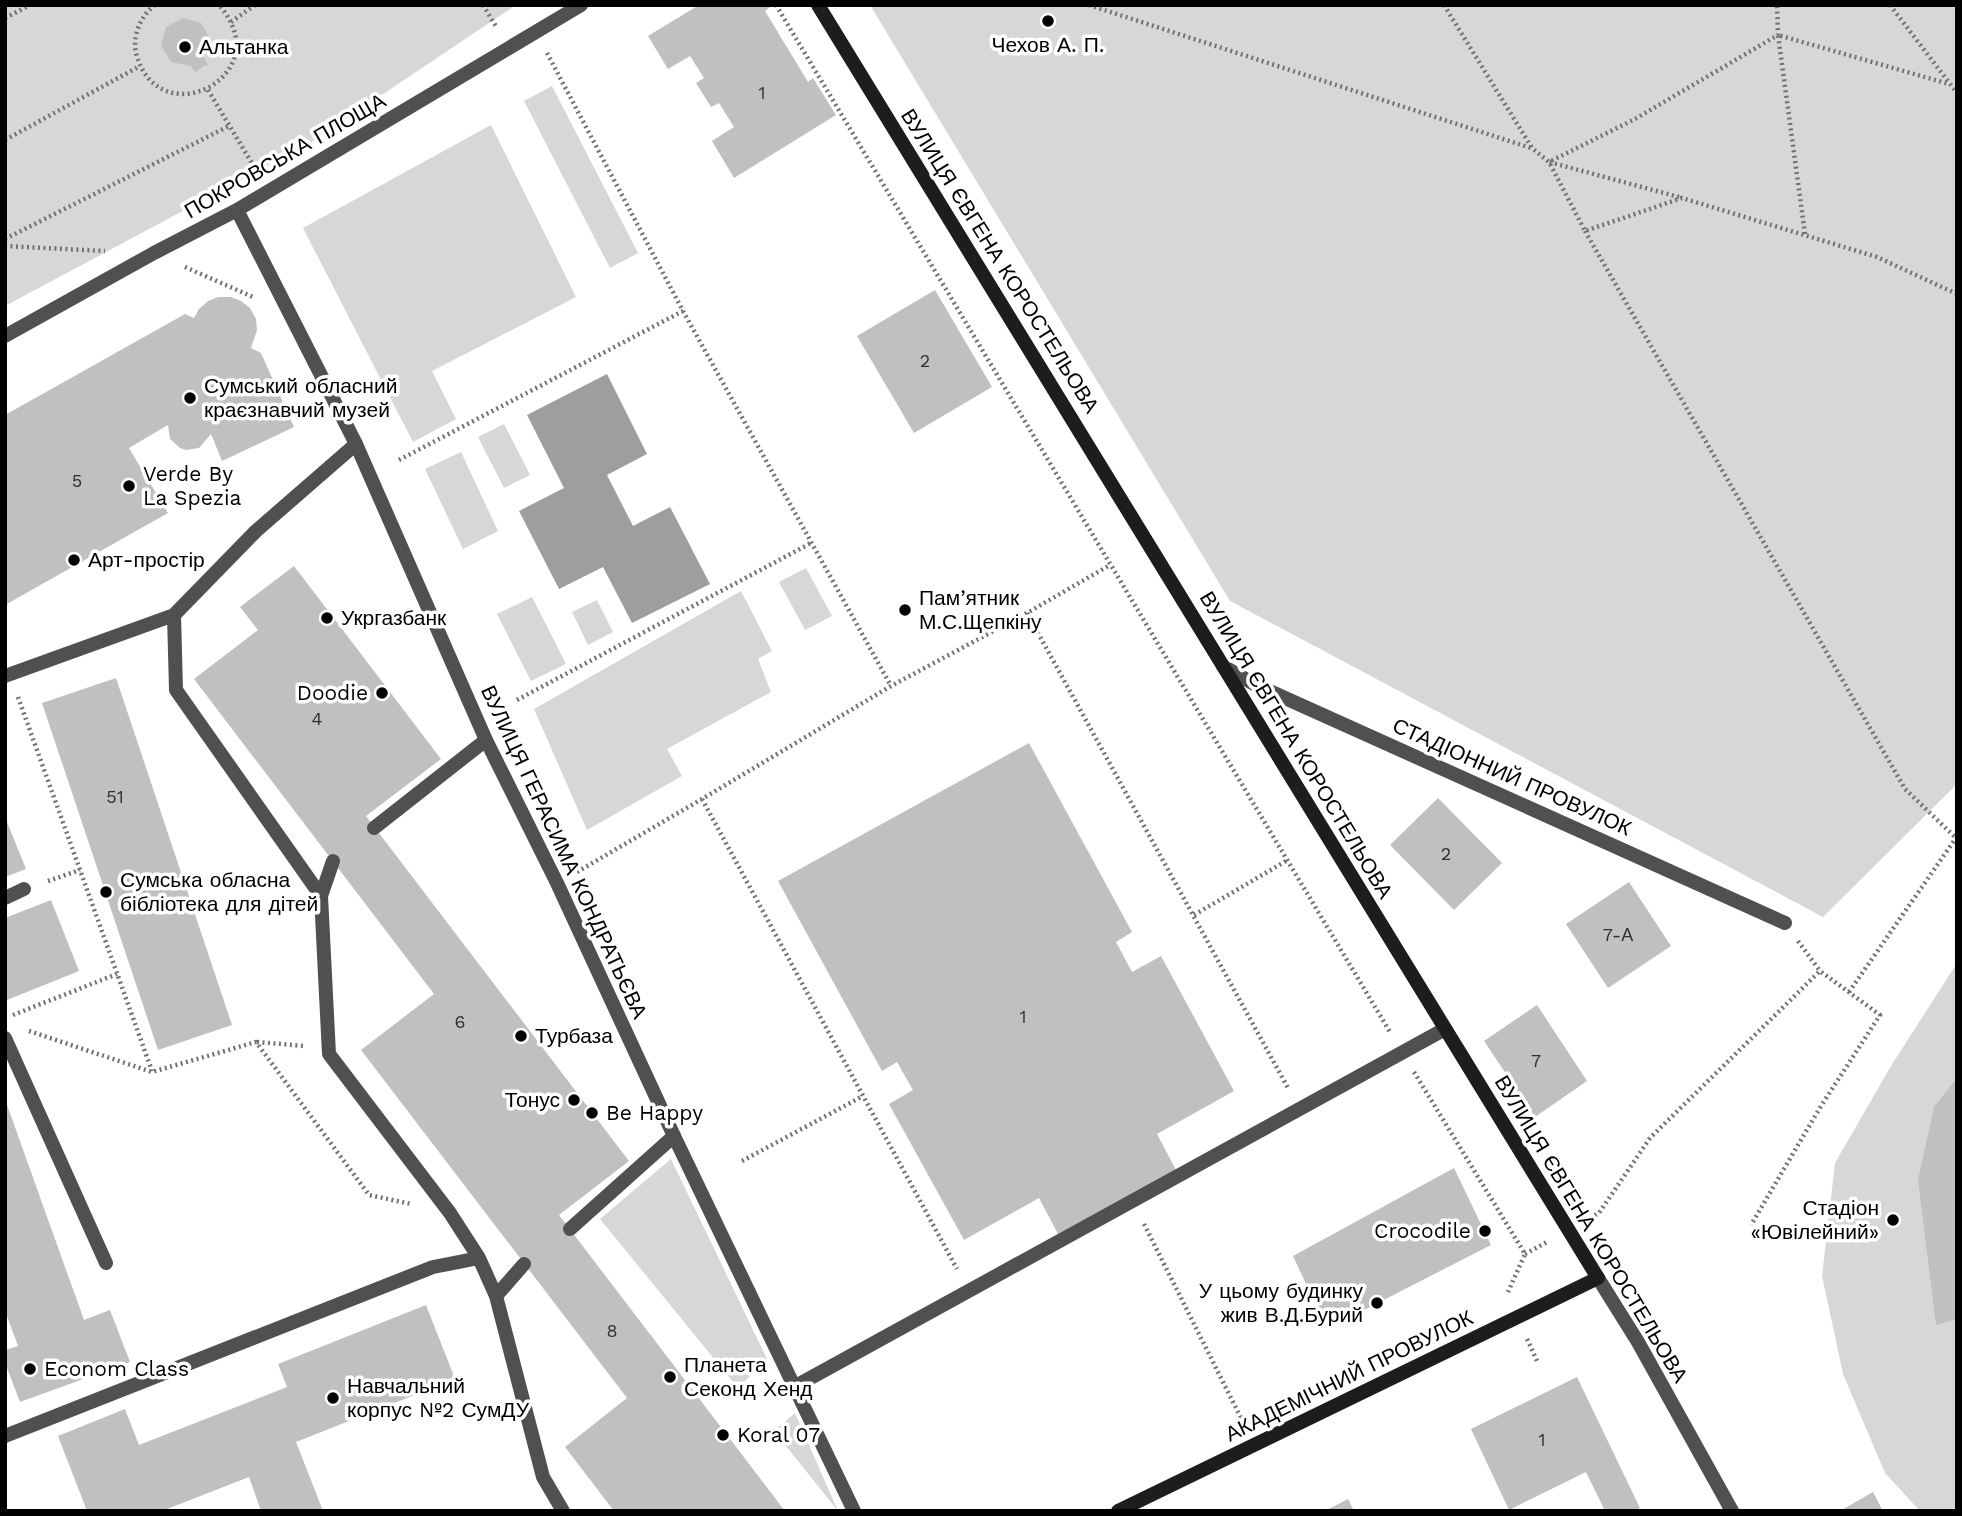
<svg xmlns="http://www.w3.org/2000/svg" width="1962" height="1516" font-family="'Work Sans',sans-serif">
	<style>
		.green { fill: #d7d7d7 }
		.water { fill: #9e9e9e }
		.building { fill: #c0c0c0 }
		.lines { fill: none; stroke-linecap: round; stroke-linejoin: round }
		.path { stroke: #727272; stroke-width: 4.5; stroke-dasharray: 2 3.5; stroke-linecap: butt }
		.lane { stroke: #505050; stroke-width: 14 }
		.street { stroke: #505050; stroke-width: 14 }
		.secondary { stroke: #1d1d1d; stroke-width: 14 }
		.poi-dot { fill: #000; stroke: #fff; stroke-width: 2.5 }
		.labels { text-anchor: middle; stroke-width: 7; stroke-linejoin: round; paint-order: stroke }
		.number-label { font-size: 18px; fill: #303030 }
		.poi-label { font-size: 21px; fill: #000; stroke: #fff; text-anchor: start }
		.street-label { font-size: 21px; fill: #000; stroke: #fff }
	</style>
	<rect width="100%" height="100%" fill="#fff"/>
	<path class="green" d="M9,5H516L310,143L5,306V7Z
		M870,5H1957V784L1823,917L1230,601Z
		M552,86L638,253L610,268L524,101Z
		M491,125L576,297L432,371L456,419L413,442L303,228Z
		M504,424L530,475L504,488L478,437Z
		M461,452L498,531L463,549L425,469Z
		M806,568L832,616L805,630L779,582Z
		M741,591L772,651L758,659L771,692L667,749L682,776L587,830L534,709Z
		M532,597L566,664L531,681L497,614Z
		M597,600L613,632L588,645L572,612Z
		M1957,963V1511H1920L1885,1473L1843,1374L1822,1276L1835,1163L1891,1066Z
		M671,1159L767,1359L738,1388L600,1219Z
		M795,1413L838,1511L774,1431Z"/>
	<path class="water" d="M607,374L647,454L607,475L633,526L670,507L710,584L632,623L603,567L559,589L519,511L564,488L527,415Z"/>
	<path class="building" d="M699,5H769L770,7L765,11L808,82L813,78L836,115L734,178L712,141L734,127L719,103L711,107L696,83L704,78L690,56L668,69L648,36Z
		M183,18L201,23L210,39L204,58L208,65H205L195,73L191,66L171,62L161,46L166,27Z
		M935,290L992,387L914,433L857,336Z
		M218,297H231L241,301L250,308L256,319L257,330L251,348L261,353L294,427L222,461L211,434L199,448L186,450L180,448L170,439L168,425L129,448L168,513L5,605V415L185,314L194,318L199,309L208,301Z
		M294,566L441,759L366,816L629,1161L559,1215L785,1511H614L565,1447L627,1398L361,1050L434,994L194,679L258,630L240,607Z
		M116,678L232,1025L158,1050L42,703Z
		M1029,743L1132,932L1116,942L1132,972L1161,956L1234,1091L1157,1134L1176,1170L1058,1234L1039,1198L964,1240L889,1104L913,1090L897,1062L882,1071L778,881Z
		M1438,798L1502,863L1454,910L1390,845Z
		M5,817L26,869L5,877Z
		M1629,882L1671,946L1608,988L1566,924Z
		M51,900L79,971L7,1000L5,918Z
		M1537,1005L1587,1081L1535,1117L1484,1041Z
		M1957,1078V1319L1936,1325L1918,1180L1934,1107Z
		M6,1102L84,1320L110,1310L130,1362L20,1402L5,1363V1350L18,1346L5,1311Z
		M1454,1168L1491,1245L1327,1329L1293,1256Z
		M426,1305L455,1379L296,1442L323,1511H261L249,1477L162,1511H87L58,1436L125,1409L139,1445L287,1387L278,1364Z
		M1577,1377L1640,1508L1633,1511H1605L1586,1472L1509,1510L1471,1429Z
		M1873,1492L1883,1511H1840Z
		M1348,1499L1354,1511H1325Z"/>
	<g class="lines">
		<path class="path" d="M155,5C141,15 132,36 136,53C158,138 281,75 219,5
			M483,5L497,28
			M776,5L1390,1032
			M1089,5L1531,148
			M1444,5L1532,148L1549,162L1585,231L1682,198L1877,257L1957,294
			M1890,5L1957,93
			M5,18L30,5
			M231,22L255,5
			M547,53L683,311L891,686
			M208,90L256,170
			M5,140L140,66
			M1679,197L1549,162L1635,119L1778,35L1777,5
			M1585,231L1905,789L1956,838
			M1805,234L1778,35L1949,84
			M5,239L229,126
			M5,246L105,251
			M185,267L253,297
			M399,460L683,311
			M1027,613L1288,1088
			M18,697L152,1071
			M517,700L811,543
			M702,799L957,1269
			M577,872L702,799L891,686L1027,613L1110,565
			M48,881L80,870
			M1194,915L1286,861
			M1798,941L1820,971
			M1849,992L1956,838
			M13,1015L117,974
			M29,1031L152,1072L256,1042L369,1195L411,1204
			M257,1042L304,1046
			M1414,1072L1525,1254L1508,1292
			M742,1161L863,1096
			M1590,1218L1599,1213L1650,1138L1820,971L1880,1015L1821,1106L1751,1225
			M1144,1224L1243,1422
			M1525,1254L1549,1241
			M1527,1339L1537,1361"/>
		<path class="lane" d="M174,615L176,690L321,896L333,861
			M5,676L174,615L256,531L356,444
			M374,828L486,740
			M321,896L329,1054L450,1213L479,1258L496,1296L543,1477L563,1511
			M5,898L24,889
			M5,1038L106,1263
			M570,1229L674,1136
			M496,1296L524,1264
			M794,1387L1445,1029
			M5,1436L433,1267L479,1258"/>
		<path class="street" d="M237,210L356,444L486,740L557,883L674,1136L854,1511
			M5,336L154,253L237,210L581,5
			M1223,666L1254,684L1785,923
			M1598,1278L1638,1342L1732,1511"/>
		<path class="secondary" d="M818,5L1598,1278L1118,1511"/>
	</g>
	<g class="poi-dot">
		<circle cx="1048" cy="21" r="7"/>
		<circle cx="185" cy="47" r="7"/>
		<circle cx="190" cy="398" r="7"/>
		<circle cx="129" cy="486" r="7"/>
		<circle cx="74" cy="560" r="7"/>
		<circle cx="905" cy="610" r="7"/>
		<circle cx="327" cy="618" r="7"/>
		<circle cx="382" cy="693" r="7"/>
		<circle cx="106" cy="892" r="7"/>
		<circle cx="521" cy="1036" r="7"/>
		<circle cx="574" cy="1100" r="7"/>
		<circle cx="592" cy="1113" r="7"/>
		<circle cx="1893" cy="1220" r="7"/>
		<circle cx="1485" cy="1231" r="7"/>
		<circle cx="1377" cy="1303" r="7"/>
		<circle cx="30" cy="1369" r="7"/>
		<circle cx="670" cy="1377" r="7"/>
		<circle cx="333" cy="1398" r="7"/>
		<circle cx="723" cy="1435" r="7"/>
	</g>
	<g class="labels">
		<g class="number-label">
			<text x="762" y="99">1</text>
			<text x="925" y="367">2</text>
			<text x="77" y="487">5</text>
			<text x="317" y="725">4</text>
			<text x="115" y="803">51</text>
			<text x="1446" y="860">2</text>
			<text x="1618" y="941">7-А</text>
			<text x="1023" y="1023">1</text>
			<text x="460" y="1028">6</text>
			<text x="1536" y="1067">7</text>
			<text x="612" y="1337">8</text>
			<text x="1542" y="1446">1</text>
		</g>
		<g class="poi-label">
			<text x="1048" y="52" text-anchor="middle">Чехов А. П.</text>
			<text x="199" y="54">Альтанка</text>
			<text x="204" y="393">Сумський обласний<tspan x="204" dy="24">краєзнавчий музей</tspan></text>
			<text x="143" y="481">Verde By<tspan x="143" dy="24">La Spezia</tspan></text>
			<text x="88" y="567">Арт-простір</text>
			<text x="919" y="605">Пам’ятник<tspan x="919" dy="24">М.С.Щепкіну</tspan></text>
			<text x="341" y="625">Укргазбанк</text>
			<text x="368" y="700" text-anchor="end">Doodie</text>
			<text x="120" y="887">Сумська обласна<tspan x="120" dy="24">бібліотека для дітей</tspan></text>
			<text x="535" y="1043">Турбаза</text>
			<text x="560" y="1107" text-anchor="end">Тонус</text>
			<text x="606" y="1120">Be Happy</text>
			<text x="1879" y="1215" text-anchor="end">Стадіон<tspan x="1879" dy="24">«Ювілейний»</tspan></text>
			<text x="1471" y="1238" text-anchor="end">Crocodile</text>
			<text x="1363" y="1298" text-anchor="end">У цьому будинку<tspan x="1363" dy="24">жив В.Д.Бурий</tspan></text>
			<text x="684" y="1372">Планета<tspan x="684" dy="24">Секонд Хенд</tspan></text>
			<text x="44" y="1376">Econom Class</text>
			<text x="347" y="1393">Навчальний<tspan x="347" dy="24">корпус №2 СумДУ</tspan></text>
			<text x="737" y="1442">Koral 07</text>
		</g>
		<g class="street-label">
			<text transform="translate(285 156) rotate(-30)" y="7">ПОКРОВСЬКА ПЛОЩА</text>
			<text transform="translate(1000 261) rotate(58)" y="7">ВУЛИЦЯ ЄВГЕНА КОРОСТЕЛЬОВА</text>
			<text transform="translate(1296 745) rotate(59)" y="7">ВУЛИЦЯ ЄВГЕНА КОРОСТЕЛЬОВА</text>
			<text transform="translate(1512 777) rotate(24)" y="7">СТАДІОННИЙ ПРОВУЛОК</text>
			<text transform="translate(564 852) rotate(65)" y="7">ВУЛИЦЯ ГЕРАСИМА КОНДРАТЬЄВА</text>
			<text transform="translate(1591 1229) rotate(59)" y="7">ВУЛИЦЯ ЄВГЕНА КОРОСТЕЛЬОВА</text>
			<text transform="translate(1349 1376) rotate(-26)" y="7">АКАДЕМІЧНИЙ ПРОВУЛОК</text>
		</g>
	</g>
	<rect width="1962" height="1516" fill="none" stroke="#000000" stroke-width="14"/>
</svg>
